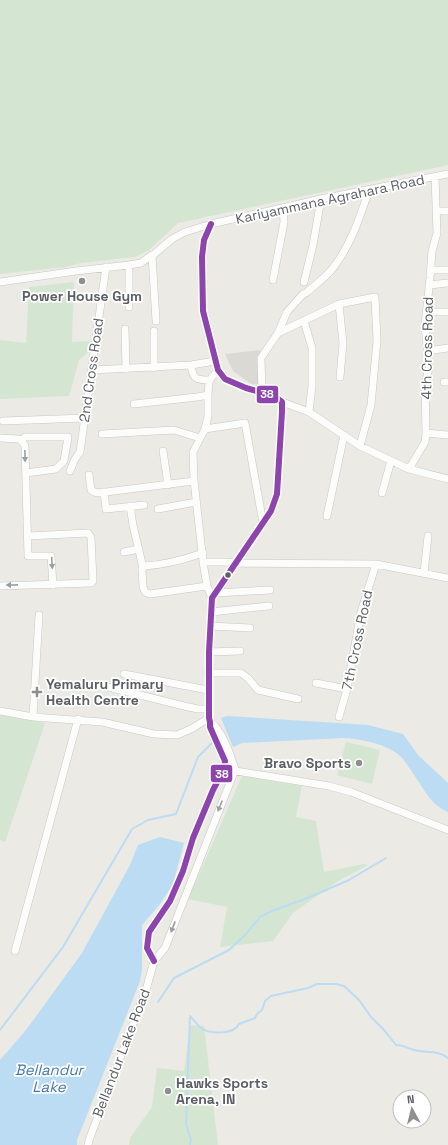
<svg xmlns="http://www.w3.org/2000/svg" width="448" height="1145" font-family="'Space Grotesk',sans-serif">
	<style>
		.education { fill: #dbd9d4 }
		.green { fill: #d4e6d1 }
		.water { fill: #bbdcf3 }
		.lines { fill: none; stroke-linecap: round; stroke-linejoin: round }
		.stream { stroke: #bbdcf3; stroke-width: 2 }
		.minor-casing { stroke: #c7c7c6; stroke-width: 8 }
		.minor { stroke: #fcfcfb; stroke-width: 7 }
		.bus-1-casing { stroke: #fff; stroke-width: 9 }
		.bus-1 { stroke: #8e44ad; stroke-width: 6 }
		.oneway { fill: #9b9ea0 }
		.poi-dot { fill: #8d9090; stroke: #fff; stroke-width: 1.5 }
		.bus-dot { fill: #5b5f63; stroke: #fff; stroke-width: 1.5 }
		.labels { text-anchor: middle; stroke-width: 3.5; stroke-linejoin: round; paint-order: stroke }
		.street-label { font-size: 14px; fill: #5b5f63; stroke: #fff }
		.poi-label { font-size: 14px; font-weight: bold; fill: #5b5f63; stroke: #fff; text-anchor: start }
		.water-label { font-size: 15px; font-style: italic; fill: #4678aa; stroke: #fff }
		.line-badge { stroke: #fff; stroke-width: 1.5 }
		.badge-label { font-size: 11px; text-anchor: middle; font-weight: bold; fill: #fff }
	</style>
	<rect width="100%" height="100%" fill="#ebeae5"/>
	<path class="education" d="M260,350L262,385L251,384L233,371L225,354Z"/>
	<path class="green" d="M0,0H448V165L178,223L149,250L135,257L81,263L65,267L0,274Z
		M74,282L72,342L93,341L92,349L79,360L69,396L0,399V340L26,343L29,287Z
		M0,715L45,723L5,842L0,840Z
		M346,742L380,750L372,784L337,775Z
		M242,776L302,786L296,817L316,821L324,872L364,864L368,865L338,881L293,913L273,941L220,947L227,907L188,899Z
		M190,1025L204,1026L218,1145H129L130,1138L152,1107L157,1068L184,1071Z"/>
	<path class="water" d="M227,716L368,725L403,734L418,755L448,783V812C436,807 429,798 422,787C416,778 410,768 403,759C390,744 361,739 343,738L242,743L233,747L221,718Z
		M160,837L184,843L173,884L160,904L142,925V970L140,981L77,1140V1145H0V1060L26,1030L82,953L130,865L138,845Z"/>
	<g class="lines">
		<path class="stream" d="M158,1002L174,978L229,950L245,935L260,917L272,911L310,897L349,880L386,858
			M190,1016C194,1020 197,1025 201,1028C209,1034 234,1035 239,1024L255,1018L257,1014L262,1010L265,1001L271,996L308,988L317,984H336L344,986L359,1000L371,1017L384,1030L396,1045C404,1045 404,1047 411,1049C425,1054 435,1049 448,1058
			M0,1030L63,947L132,829L148,820L176,814L198,757L212,743L214,742
			M190,1145L191,1140L186,1124L190,1016"/>
		<g class="minor-casing">
			<path id="minor" d="M436,211H448
				M152,255L156,321
				M129,265V307
				M431,270H448
				M273,280L284,222L283,208
				M0,282L76,271L129,265L141,263L152,255V256L172,239L185,232L211,224L321,199L448,174
				M304,282L313,245L321,199
				M429,285L448,283
				M339,304L343,343L340,377
				M426,312H448
				M304,321L312,348V386L309,412
				M125,329L126,369
				M278,333L339,304L375,297L377,341L371,405L360,446
				M427,351L448,348
				M191,365C193,380 197,380 210,380
				M154,368V331
				M92,370L191,365L215,361
				M444,382H448
				M262,392L261,358L278,333L287,312L303,294L306,293C315,285 326,277 333,268C351,245 360,217 369,190
				M282,402L309,412L360,446L394,462L409,469L448,479
				M134,404L197,397L208,395
				M3,421L85,418
				M205,429L245,423L263,523
				M426,433L448,435
				M102,434L174,430L200,438
				M0,438L18,439L21,440L25,446L28,556H51L53,585
				M21,440L25,437H68L64,461L56,469L26,473
				M163,451L168,485
				M409,469L425,442L426,433L425,384L429,368L425,325L430,278L432,251L437,233L435,177
				M70,471L75,459L80,452L106,267
				M89,475L91,490L94,492L98,493L194,481
				M104,492L106,509L144,505
				M382,493L391,461
				M130,506L133,525L143,568
				M158,509L196,502
				M327,516L344,435
				M124,552L139,549
				M203,553C183,560 164,565 144,566L142,569L143,587L145,592L150,594L207,586
				M203,562H224L236,563L376,564L448,578
				M424,573L428,536
				M0,586L91,583L93,581L91,537L88,533L28,536
				M215,593L270,590
				M212,598L207,586L203,562L194,480L193,452L205,429L208,416V395L209,382L212,377L218,370
				M211,612L269,606
				M210,626L250,628
				M209,652L240,651
				M208,673H241L248,678L258,690L298,699
				M124,674L208,690
				M316,683L347,689
				M104,686L184,706L198,709H209
				M0,711L33,717L102,722L154,734L177,735L191,729L209,718
				M33,717L39,615
				M339,717L347,689L361,612L376,564
				M224,769L329,786L351,792L448,830
				M15,951L78,719
				M154,961L147,948L149,932L170,901L183,871L193,838L213,790L224,769L225,761L210,727V722L209,718V652L212,598L271,511L277,494L282,412V402L274,396L246,388L225,379L218,370L203,311L202,257L204,240L211,224
				M88,1145L89,1140L146,990L154,961L165,948L235,770C232,758 221,727 210,722"/>
		</g>
		<use href="#minor" class="minor"/>
		<g class="bus-1-casing">
			<path id="bus-1" d="M154,961L147,948L149,932L170,901L183,871L193,838L213,790L224,769L225,761L210,727V722L209,718V652L212,598L271,511L277,494L282,412V402L274,396L246,388L225,379L218,370L203,311L202,257L204,240L211,224"/>
		</g>
		<use href="#bus-1" class="bus-1"/>
	</g>
	<defs><path id="oneway-solid" d="M-6-.8H1V-3.2L6.5 0L1 3.2V.8H-6Z"/></defs>
	<g class="oneway">
		<use href="#oneway-solid" transform="translate(25 456) rotate(89)"/>
		<use href="#oneway-solid" transform="translate(52 563) rotate(87)"/>
		<use href="#oneway-solid" transform="translate(12 585) rotate(179)"/>
		<use href="#oneway-solid" transform="translate(220 806) rotate(112)"/>
		<use href="#oneway-solid" transform="translate(173 927) rotate(111)"/>
	</g>
	<g class="poi-dot">
		<circle cx="82" cy="281" r="4"/>
		<path d="M35 686h4v4h4v4h-4v4h-4v-4h-4v-4h4z"/>
		<circle cx="359" cy="763" r="4"/>
		<circle cx="168" cy="1091" r="4"/>
	</g>
	<circle class="bus-dot" cx="228" cy="575" r="3.5"/>
	<g class="labels">
		<g class="street-label">
			<text transform="translate(330 199) rotate(-12)" y="5">Kariyammana Agrahara Road</text>
			<text transform="translate(427 348) rotate(-89)" y="5">4th Cross Road</text>
			<text transform="translate(91 370) rotate(-82)" y="5">2nd Cross Road</text>
			<text transform="translate(357 640) rotate(-78)" y="5">7th Cross Road</text>
			<text transform="translate(121 1053) rotate(-69)" y="5">Bellandur Lake Road</text>
		</g>
		<g class="poi-label">
			<text x="82" y="301" text-anchor="middle">Power House Gym</text>
			<text x="46" y="689">Yemaluru Primary<tspan x="46" dy="16">Health Centre</tspan></text>
			<text x="351" y="768" text-anchor="end">Bravo Sports</text>
			<text x="176" y="1088">Hawks Sports<tspan x="176" dy="16">Arena, IN</tspan></text>
		</g>
		<g class="water-label">
			<text x="49" y="1075">Bellandur<tspan x="49" dy="17">Lake</tspan></text>
		</g>
	</g>
	<g class="line-badge">
		<rect x="256" y="385" width="23" height="19" rx="4" fill="#8e44ad"/>
		<rect x="210" y="764" width="23" height="19" rx="4" fill="#8e44ad"/>
	</g>
	<g class="badge-label">
		<text x="267" y="398">38</text>
		<text x="222" y="778">38</text>
	</g>
	<g transform="translate(412 1109) rotate(353)"><circle r="19" fill="#ffffff" stroke="#bdbfc1"/>
	<path d="M0-3L7 15L0 10L-7 15Z" fill="#8d9090"/>
	<text y="-6" font-size="11" font-weight="bold" text-anchor="middle" fill="#5b5f63">N</text>
	</g>
</svg>
